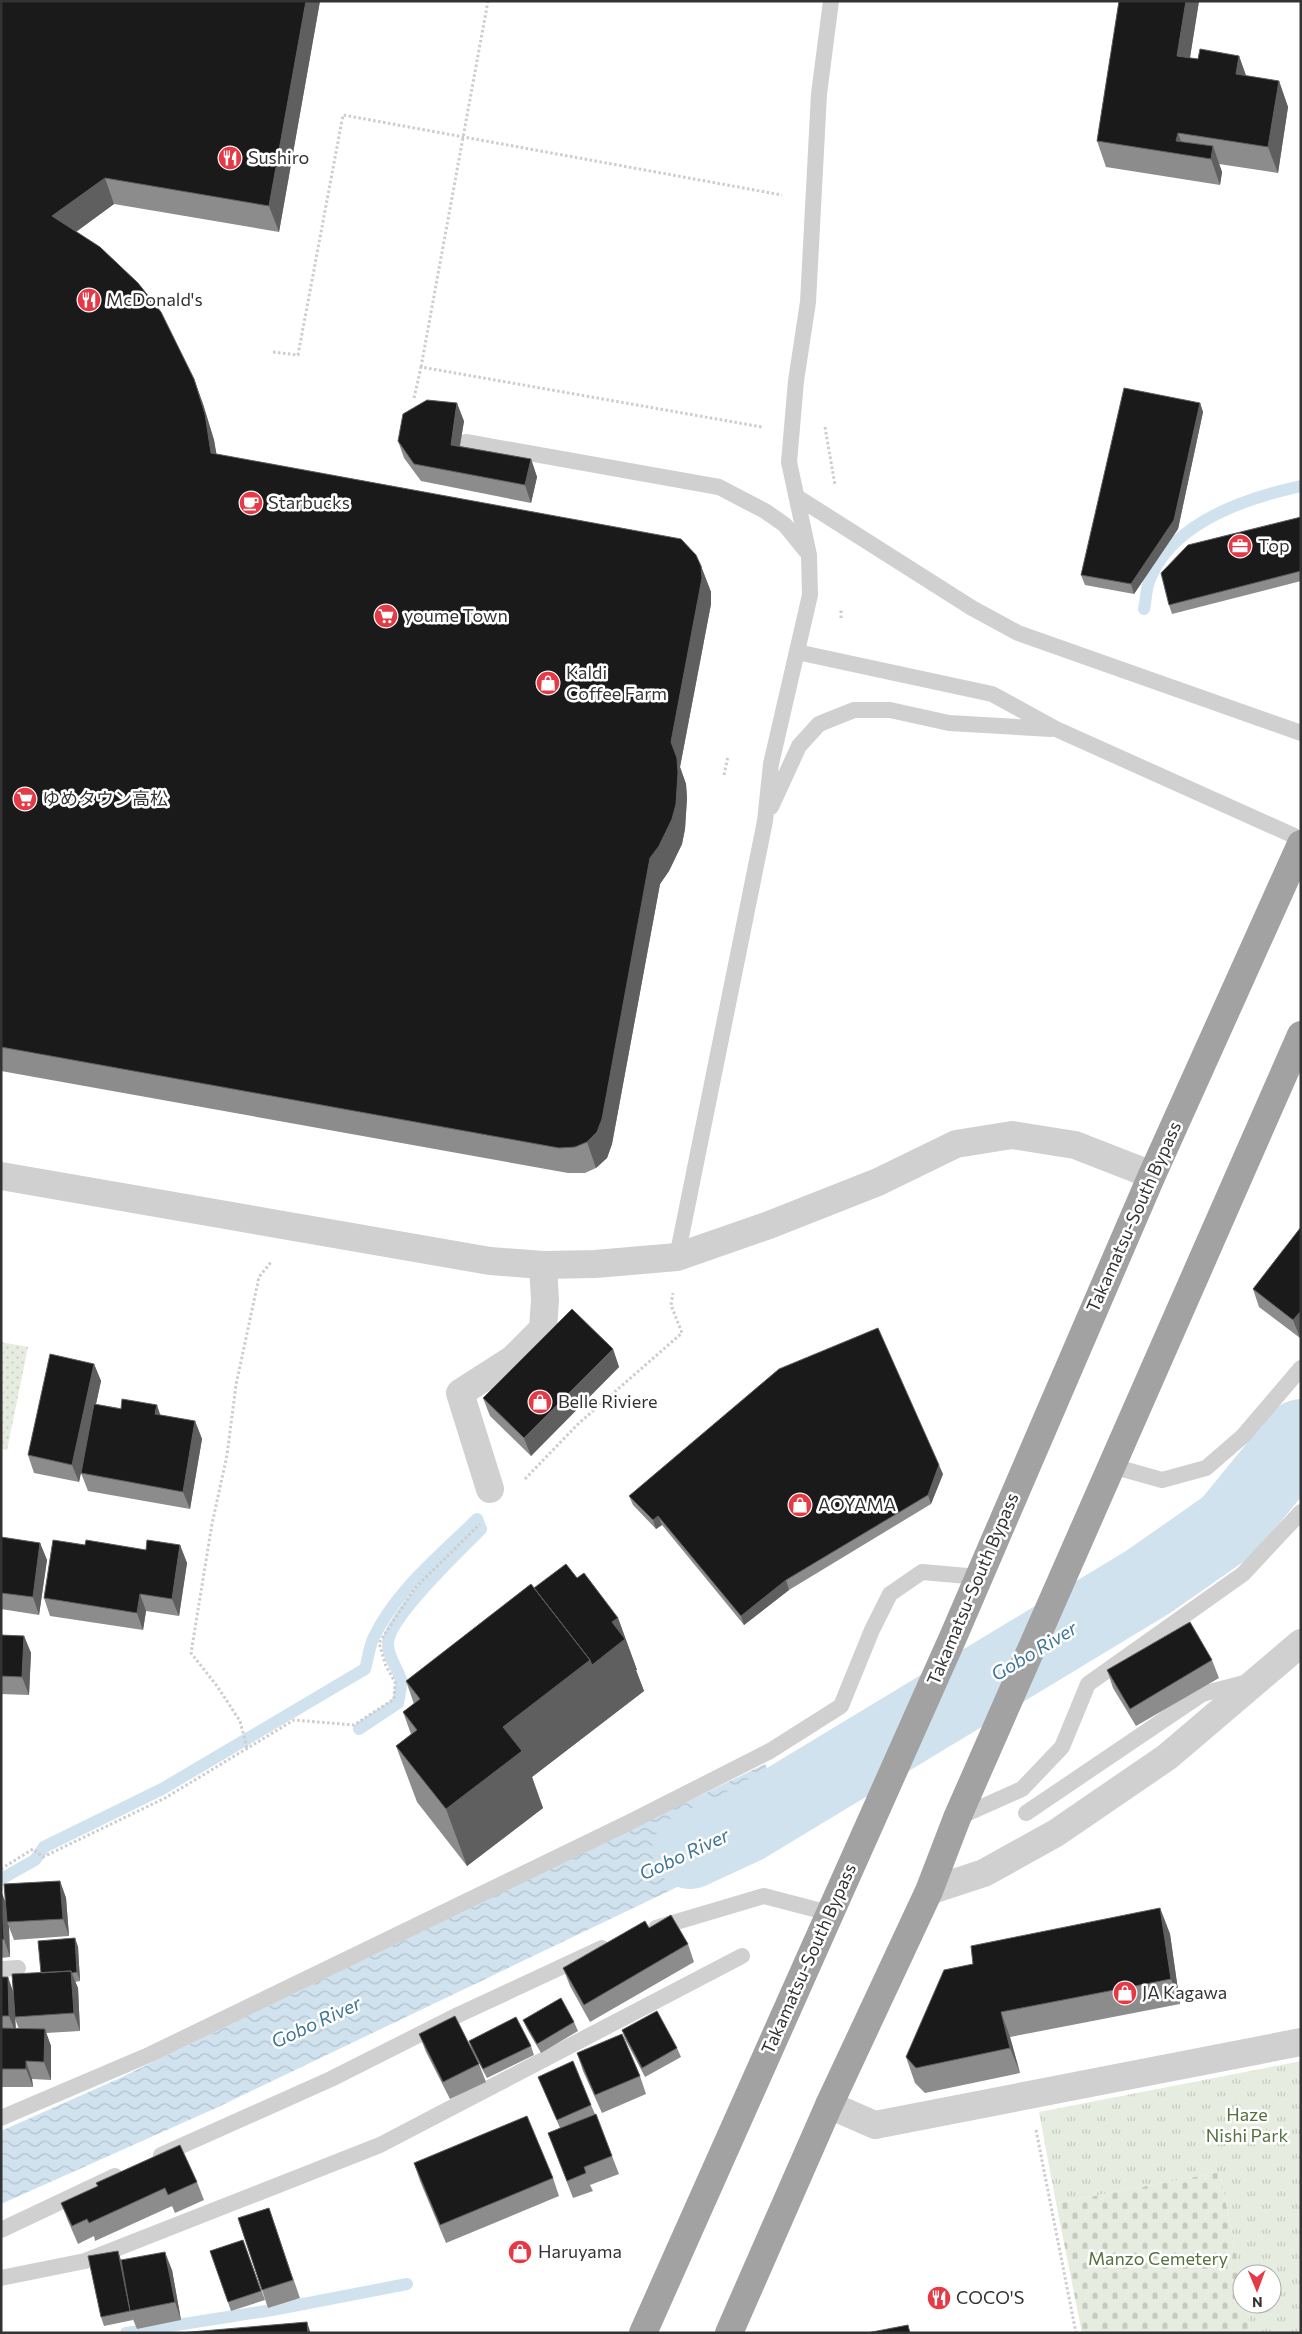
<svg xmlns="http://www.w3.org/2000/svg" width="1302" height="2334" font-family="Commissioner,'Noto Sans JP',sans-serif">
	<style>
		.cemetery { fill: url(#cemetery-stones) }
		.park { fill: url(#park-tufts) }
		.garden { fill: url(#garden-dots) }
		.water { fill: url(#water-waves) }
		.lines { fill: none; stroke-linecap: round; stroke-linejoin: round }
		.stream { stroke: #cfe2ee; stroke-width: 12 }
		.river { stroke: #cfe2ee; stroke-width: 76 }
		.path { stroke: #cdcdcd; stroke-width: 3; stroke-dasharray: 2.5 2.5; stroke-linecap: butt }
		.service { stroke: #d0d0d0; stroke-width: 16 }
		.minor { stroke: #d0d0d0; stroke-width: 28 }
		.trunk { stroke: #a2a2a2; stroke-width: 28 }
		.wall { fill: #8c8c8c; fill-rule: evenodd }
		.shaded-wall { fill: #5f5f5f }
		.building { fill: #1a1a1a; stroke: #5f5f5f }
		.labels { text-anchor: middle; stroke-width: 5; stroke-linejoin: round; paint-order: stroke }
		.poi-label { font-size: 18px; fill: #333; stroke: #fff; text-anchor: start }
		.street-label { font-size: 18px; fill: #333; stroke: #fff }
		.park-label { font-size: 18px; fill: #56703f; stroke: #fff }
		.water-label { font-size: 19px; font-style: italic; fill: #3f7597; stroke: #fff }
	</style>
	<defs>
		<pattern id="cemetery-stones" width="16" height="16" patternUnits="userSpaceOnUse" patternTransform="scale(1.25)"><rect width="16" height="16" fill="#e6ecdf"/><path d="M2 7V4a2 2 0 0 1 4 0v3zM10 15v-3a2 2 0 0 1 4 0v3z" fill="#c6cbc0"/></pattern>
		<pattern id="park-tufts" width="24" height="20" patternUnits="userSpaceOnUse" patternTransform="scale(1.25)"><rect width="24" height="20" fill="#e6ecdf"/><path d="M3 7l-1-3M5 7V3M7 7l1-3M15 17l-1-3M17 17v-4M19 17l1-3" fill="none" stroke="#c6cbc0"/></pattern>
		<pattern id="garden-dots" width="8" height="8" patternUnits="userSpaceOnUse" patternTransform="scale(1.25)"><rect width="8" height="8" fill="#e6ecdf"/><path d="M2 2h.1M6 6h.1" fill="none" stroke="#c6cbc0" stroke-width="1.8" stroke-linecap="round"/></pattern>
		<pattern id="water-waves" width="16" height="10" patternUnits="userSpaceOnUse" patternTransform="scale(1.25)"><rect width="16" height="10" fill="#cfe2ee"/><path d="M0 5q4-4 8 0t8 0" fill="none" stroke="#b2c2cd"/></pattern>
	</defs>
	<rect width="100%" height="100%" fill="#fff"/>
	<path class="cemetery" d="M1220,2172L1242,2285V2304H1246L1251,2333H1082L1056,2203Z"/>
	<path class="park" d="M1301,2061V2333H1251L1246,2304H1272V2274H1242V2285L1220,2172L1056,2203L1039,2112Z"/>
	<path class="garden" d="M1,1342L28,1347L7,1450L1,1449Z"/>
	<path class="water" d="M765,1764L795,1827L696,1878L216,2108L1,2204V2131L118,2079Z"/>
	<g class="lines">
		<path class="stream" d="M1144,609C1146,600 1146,590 1149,582C1170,523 1246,498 1301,486
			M1,1879L35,1860L44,1847L162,1789L365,1669C368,1659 369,1648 373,1639C395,1591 441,1555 477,1519L481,1529C462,1549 387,1619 388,1644C388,1658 398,1668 401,1680C402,1686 399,1696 398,1703L359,1729
			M126,2333L272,2310L407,2284"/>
		<path class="river" d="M690,1851L746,1825L1148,1582L1228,1526L1301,1437"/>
		<path class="path" d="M273,352L298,355L343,115L782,195
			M421,367L488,1
			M414,398L421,367L762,427
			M825,427L835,485
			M841,618V608
			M724,775L728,756
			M525,1479L578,1424L682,1333L671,1305L673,1293
			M247,1748L240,1721L217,1686L191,1653L212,1524L227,1455L236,1385L259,1277L272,1261
			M1,1869L33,1849L43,1857L165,1798L294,1720L354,1725L394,1699L395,1682L386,1666L379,1643L415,1588L480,1524
			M1036,2130L1076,2333"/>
		<path class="service" d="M466,442L719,487L765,511L785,525L806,551
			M797,497L972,608L1018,633L1301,733
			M797,652L992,694L1056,729L1301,839
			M771,807L799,746L819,724L854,710H890L949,723L1051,729
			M677,1257L765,821L771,764L810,595L809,555L789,462L796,381L808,302L819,94L831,1
			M1112,1466L1162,1480L1206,1468L1243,1436L1301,1368
			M1026,1813L1202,1694L1248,1682
			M957,1818L1022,1789L1062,1747L1088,1684L1243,1574L1301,1512
			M656,1928L764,1896L829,1913
			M1,1969L18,1968
			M1,2118L151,2054L630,1822L770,1751L841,1706L872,1630L890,1594L922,1572L979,1577
			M161,2155L331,2079L458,2015L602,1948
			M1,2230L115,2176
			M1,2278L85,2261L380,2145L742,1956"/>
		<path class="minor" d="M1,1176L490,1261L543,1265L595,1264L677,1257L769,1225L878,1182L956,1144L1012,1135L1075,1145L1152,1175
			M490,1489L460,1393L513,1359L543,1329L545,1300L543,1265
			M929,1891L984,1873L1056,1833L1167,1757L1301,1643
			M829,2105L875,2125L1301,2042"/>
		<path class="trunk" d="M643,2333L954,1635L1152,1175L1301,844
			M729,2333L829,2105L929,1891L957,1818L1301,1035"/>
	</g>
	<path class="wall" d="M1,1H320L279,232L114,204L76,232L194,379L203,404L214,440L216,454L701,566L711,592V604L680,767L686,784L687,798L685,829L682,844L669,871L660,884L612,1144L607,1158L596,1168L585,1173H568L1,1071Z
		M1119,1H1199L1190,58L1198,59L1239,56L1246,76L1279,81L1288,107L1278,173L1219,164L1222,172L1220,185L1106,167L1097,141Z
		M1200,403L1203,412L1178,529L1134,594L1085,585L1081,575Z
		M464,421L460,446L531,459L537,477L531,503L421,481L404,458L398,441Z
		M1301,517V581L1172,614L1169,605Z
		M1301,1227L1300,1338L1259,1307L1253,1289Z
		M613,1349L619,1367L531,1456L490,1416L483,1398Z
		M94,1364L101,1381L96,1404L195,1421L202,1439L190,1509L88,1491L81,1473L83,1462L79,1482L34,1473L28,1455Z
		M943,1474L931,1504L789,1590L744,1625L662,1525L656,1529L633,1505L629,1496Z
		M1,1537L40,1543L47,1560L39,1615L1,1609Z
		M85,1545L146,1550L180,1545L187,1563L179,1616L146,1611L143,1630L50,1616L44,1598Z
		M577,1578L618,1618L637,1670H636L644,1691L532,1777L543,1808L467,1866L417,1802L396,1746L411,1734L403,1712L414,1704L406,1681L534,1588Z
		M1,1635L24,1636L31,1653L29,1695L1,1694Z
		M1212,1660L1219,1678L1136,1726L1113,1688L1107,1670Z
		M60,1881L66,1898L69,1936L14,1940L9,1927L10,1957L1,1958V1891L6,1903Z
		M1160,1908L1170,1934L1180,2004L1010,2037L1020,2073L925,2093L915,2083L906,2057L973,1964Z
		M649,1928L688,1944L694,1962L590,2022L570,1986L563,1968Z
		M75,1938L78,1947L80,1981L75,1982L78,1988L80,2031L46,2033L51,2046V2080L32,2079L33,2087H1V1977L13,1992L41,1973ZM15,2019L19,2029H16Z
		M523,2020L574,2022L578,2031L541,2053L527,2029Z
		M622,2030L677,2048L681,2057L645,2077L625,2039Z
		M419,2034L479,2064L486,2082L450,2099L426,2052Z
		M469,2041L531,2046L534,2055L487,2078L472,2050Z
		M577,2053L640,2076L646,2094L602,2113L583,2071Z
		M538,2077L591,2105L595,2114L578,2121L612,2156L619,2174L590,2185L593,2191L573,2198L548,2133L560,2128Z
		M414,2163L553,2178L559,2196L446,2243L420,2181Z
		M197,2182L204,2200L175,2213L172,2206L95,2241L94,2236L78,2244L68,2221L61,2203Z
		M275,2226L300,2298L268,2308L262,2290Z
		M243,2240L265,2300L231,2311L210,2251Z
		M121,2260L172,2270L181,2320L137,2329L132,2317L133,2320L104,2326L101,2317Z"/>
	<path class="shaded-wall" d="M306,1H320L279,232L269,206Z
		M1186,1H1199L1186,82L1177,56Z
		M1239,56L1248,81L1236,74Z
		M1279,81L1288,107L1278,173L1268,147Z
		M1178,133L1186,155L1176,141Z
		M1213,146L1222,172L1220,185L1211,159Z
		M105,178L114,204L62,242L52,216Z
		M194,379L203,404L214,440L221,479L211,453Z
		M457,403L464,421L457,462L451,445Z
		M1200,403L1203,412L1178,529L1134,594L1131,584Z
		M531,459L537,477L531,503L525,485Z
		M701,566L711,592V604L680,767L686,784L687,798L685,829L682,844L669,871L660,884L612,1144L607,1158L596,1168L587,1142L650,858Z
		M1301,1311V1337L1300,1338L1293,1320Z
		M613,1349L619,1367L531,1456L524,1438Z
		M94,1364L101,1381L79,1482L72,1465Z
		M157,1405L163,1423L155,1414Z
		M195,1421L202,1439L190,1509L183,1492Z
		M939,1465L943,1474L931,1504L928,1495Z
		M658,1516L662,1525L656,1529L653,1520Z
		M40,1543L47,1560L39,1615L33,1597Z
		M180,1545L187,1563L179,1616L172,1599Z
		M786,1580L789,1590L744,1625L741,1616Z
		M140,1594L146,1611L143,1630L137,1613Z
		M618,1618L637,1670H636L644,1691L532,1777L543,1808L467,1866L446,1809L503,1727L612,1622Z
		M24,1636L31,1653L29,1695L22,1677Z
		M60,1881L66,1898L69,1936L63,1919Z
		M1,1891L8,1909L7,1922L9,1927L10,1957L4,1939Z
		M1160,1908L1170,1934L1180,2004L1171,1979Z
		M75,1938L78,1947L80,1981L77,1972Z
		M71,1971L78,1988L80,2031L74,2013Z
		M8,1977L14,1994L16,2034L9,2016Z
		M1001,2012L1010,2037L1020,2073L1010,2048Z
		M45,2029L51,2046V2080L44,2062Z
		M26,2061L32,2079L33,2087L26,2069Z
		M118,2251L121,2260L131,2311H130L133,2320L130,2311Z
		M165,2252L172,2270L181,2320L175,2302Z
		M307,2322L310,2331V2333H308Z"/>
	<path class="building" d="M1,1H306L269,206L105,178L52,216L100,247L138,283L161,312L194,379L205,414L211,453L681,539L696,555L701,566L702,578L671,742L677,758L678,773L676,804L672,819L659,846L650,858L602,1119L597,1132L587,1142L575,1147L559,1148L1,1047Z
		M1119,1H1186L1177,56L1198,59L1200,49L1239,56L1236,74L1279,81L1268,147L1178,133L1176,141L1213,146L1211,159L1097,141Z
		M1124,388L1200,403L1174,520L1131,584L1081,575Z
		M427,400L457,403L451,445L531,459L525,485L414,464L398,441L403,414Z
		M1301,517V571L1169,605L1161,573L1188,545Z
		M1301,1227V1311L1293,1320L1253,1289Z
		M572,1309L613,1349L524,1438L483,1398Z
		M878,1328L939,1465L928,1495L786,1580L741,1616L658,1516L653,1520L629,1496L779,1369Z
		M50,1354L94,1364L72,1465L28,1455Z
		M122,1399L157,1405L155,1414L195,1421L183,1492L81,1473L94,1404L121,1409Z
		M1,1537L40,1543L33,1597L1,1593Z
		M53,1540L85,1545L86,1540L146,1550L147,1540L180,1545L172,1599L140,1594L137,1613L44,1598Z
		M566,1564L577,1578L584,1573L618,1618L612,1622L625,1639L592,1665L590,1660L534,1588Z
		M531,1584L590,1660L503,1727L522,1751L446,1809L396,1746L417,1730L403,1712L420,1699L406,1681Z
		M1190,1622L1212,1660L1130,1709L1107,1670Z
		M1,1635L24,1636L22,1677L1,1676Z
		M60,1881L63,1919L7,1922L4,1884Z
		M1,1891L4,1939L1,1940Z
		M1160,1908L1171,1979L1001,2012L1010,2048L916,2068L906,2057L944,1970L973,1964L971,1946Z
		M671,1915L688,1944L584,2005L563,1968L645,1921L649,1928Z
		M75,1938L77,1972L72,1973L71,1971L41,1973L38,1941Z
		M71,1971L74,2013L15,2017L12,1974Z
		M1,1977H8L9,2016H1Z
		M561,1998L574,2022L537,2044L523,2020Z
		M657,2011L677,2048L642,2068L622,2030Z
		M455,2016L479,2064L443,2082L419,2034Z
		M516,2017L531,2046L483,2069L469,2041Z
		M1,2028L45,2029L44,2062L26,2061V2069H1Z
		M622,2034L640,2076L595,2095L577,2053Z
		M573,2061L591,2105L557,2120L538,2077Z
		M596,2114L612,2156L584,2167L586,2173L567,2181L548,2133Z
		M527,2116L553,2178L440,2225L414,2163Z
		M180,2145L197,2182L168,2195L165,2188L89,2223L87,2219L72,2226L61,2203L98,2186L96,2183Z
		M269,2208L293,2280L262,2290L238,2218Z
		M243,2240L261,2291L228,2302L210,2251Z
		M118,2251L130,2311L101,2317L88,2256Z
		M165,2252L175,2302L130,2311L121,2260Z
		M307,2322L308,2333H179Z
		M908,2325L910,2333H867Z"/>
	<defs>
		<g id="restaurant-disc" transform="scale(1.25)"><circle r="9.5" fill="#e63946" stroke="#fff"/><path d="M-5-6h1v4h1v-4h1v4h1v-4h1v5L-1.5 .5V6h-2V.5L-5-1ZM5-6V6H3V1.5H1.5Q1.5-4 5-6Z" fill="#fff"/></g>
		<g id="cafe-disc" transform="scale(1.25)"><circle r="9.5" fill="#e63946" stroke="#fff"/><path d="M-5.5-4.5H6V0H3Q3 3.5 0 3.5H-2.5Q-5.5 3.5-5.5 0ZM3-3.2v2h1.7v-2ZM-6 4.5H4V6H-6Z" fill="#fff"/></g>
		<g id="office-disc" transform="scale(1.25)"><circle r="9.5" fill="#e63946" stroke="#fff"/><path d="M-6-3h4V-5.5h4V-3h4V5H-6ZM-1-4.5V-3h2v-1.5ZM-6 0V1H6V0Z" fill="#fff"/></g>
		<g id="supermarket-disc" transform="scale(1.25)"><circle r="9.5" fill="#e63946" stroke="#fff"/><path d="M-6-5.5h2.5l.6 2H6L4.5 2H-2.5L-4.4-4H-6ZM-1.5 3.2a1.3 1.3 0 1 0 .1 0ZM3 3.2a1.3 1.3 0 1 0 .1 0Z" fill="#fff"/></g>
		<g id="shop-disc" transform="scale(1.25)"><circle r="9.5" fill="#e63946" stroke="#fff"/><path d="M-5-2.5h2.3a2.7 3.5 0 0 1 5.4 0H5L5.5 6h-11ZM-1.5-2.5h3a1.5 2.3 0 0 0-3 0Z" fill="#fff"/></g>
	</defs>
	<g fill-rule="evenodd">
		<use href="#restaurant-disc" x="230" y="158"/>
		<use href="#restaurant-disc" x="89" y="300"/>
		<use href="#cafe-disc" x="251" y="503"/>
		<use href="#office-disc" x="1240" y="546"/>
		<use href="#supermarket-disc" x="386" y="616"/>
		<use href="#shop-disc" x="548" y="683"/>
		<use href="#supermarket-disc" x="25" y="799"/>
		<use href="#shop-disc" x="540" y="1402"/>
		<use href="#shop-disc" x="800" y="1505"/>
		<use href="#shop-disc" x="1125" y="1993"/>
		<use href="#shop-disc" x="520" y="2252"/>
		<use href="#restaurant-disc" x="939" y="2298"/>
	</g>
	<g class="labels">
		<g class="poi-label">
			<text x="248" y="164">Sushiro</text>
			<text x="106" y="306">McDonald's</text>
			<text x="268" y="509">Starbucks</text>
			<text x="1258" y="552">Top</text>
			<text x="404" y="622">youme Town</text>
			<text x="566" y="679">Kaldi<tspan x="566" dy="21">Coffee Farm</tspan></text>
			<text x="42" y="805">ゆめタウン高松</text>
			<text x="558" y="1408">Belle Riviere</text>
			<text x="818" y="1511">AOYAMA</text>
			<text x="1142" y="1999">JA Kagawa</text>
			<text x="538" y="2258">Haruyama</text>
			<text x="956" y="2304">COCO'S</text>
		</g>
		<g class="street-label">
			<text transform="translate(1134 1217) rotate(-66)" y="6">Takamatsu-South Bypass</text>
			<text transform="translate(973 1589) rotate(-67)" y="6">Takamatsu-South Bypass</text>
			<text transform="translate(809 1959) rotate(-66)" y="6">Takamatsu-South Bypass</text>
		</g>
		<g class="park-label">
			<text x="1247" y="2121">Haze<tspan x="1247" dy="21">Nishi Park</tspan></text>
			<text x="1158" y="2265">Manzo Cemetery</text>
		</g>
		<g class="water-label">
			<text transform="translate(1034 1651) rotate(-31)" y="7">Gobo River</text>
			<text transform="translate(684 1854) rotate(-25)" y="7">Gobo River</text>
			<text transform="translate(316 2022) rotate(-25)" y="7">Gobo River</text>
		</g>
	</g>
	<rect width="1302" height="2334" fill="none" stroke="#333333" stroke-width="5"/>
	<g transform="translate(1257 2289) rotate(179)"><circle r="24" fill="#ffffff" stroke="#adadad"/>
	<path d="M0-4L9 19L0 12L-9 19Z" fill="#e63946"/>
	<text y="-8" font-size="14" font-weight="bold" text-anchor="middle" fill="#333333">N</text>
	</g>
</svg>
